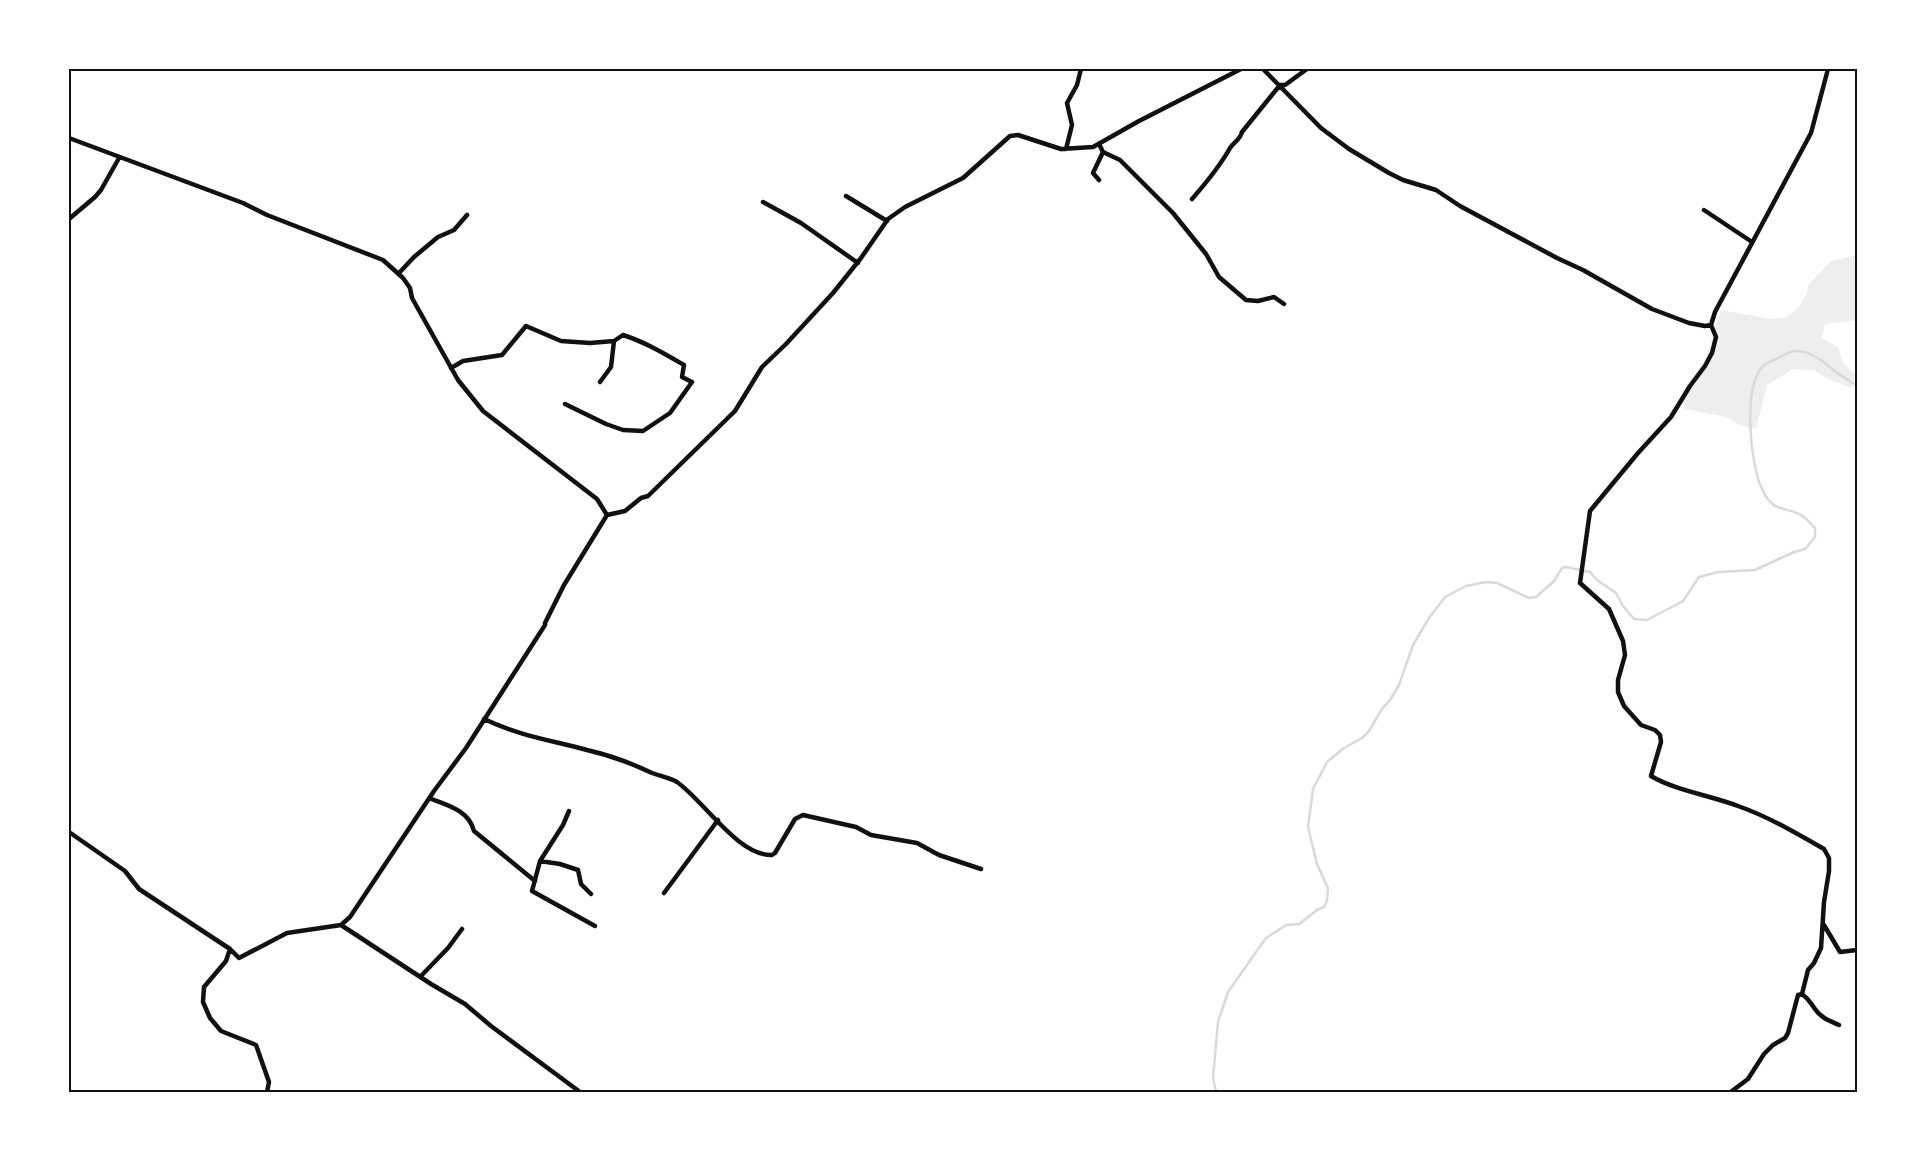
<svg xmlns="http://www.w3.org/2000/svg" width="1926" height="1161" font-family="'Exo 2',sans-serif">
	<style>
		.green { fill: #eee }
		.lines { fill: none; stroke-linecap: round; stroke-linejoin: round }
		.stream { stroke: #d9d9d9; stroke-width: 2.5 }
		.minor { stroke: #111; stroke-width: 4.5 }
		.neatline { fill: none; stroke: #111; stroke-width: 2 }
	</style>
	<rect width="100%" height="100%" fill="#fff"/>
	<path class="green" d="M1857,255V320L1825,324L1821,338L1838,347L1843,363L1855,374L1852,388L1828,379L1814,370L1793,369L1767,385L1756,428L1740,425L1726,417L1686,409L1680,401L1687,385L1703,363L1713,338L1716,324L1721,310L1770,319L1787,317L1797,309L1806,295L1809,284L1831,261Z"/>
	<g class="lines">
		<path class="stream" d="M1216,1092L1213,1078L1218,1022L1228,992L1266,938L1286,925L1299,924L1317,910L1324,907L1327,901L1328,888L1317,864L1308,827L1313,789L1327,762L1344,748L1362,738L1369,731L1382,709L1390,700L1399,685L1413,645L1429,618L1445,597L1466,586L1486,582L1497,583L1529,598L1536,597L1554,581L1562,568L1566,567L1590,572L1597,580L1616,593L1623,606L1634,619L1647,620L1683,601L1699,577L1718,572L1755,570L1794,552L1805,549L1815,537V528C1811,524 1806,518 1801,515C1782,505 1774,514 1762,489C1750,464 1743,390 1762,367C1765,363 1773,361 1778,358C1784,356 1789,351 1795,351C1813,351 1823,362 1835,371C1842,377 1850,381 1857,386"/>
		<path class="minor" d="M1263,69L1321,128L1349,149L1389,173L1403,180L1436,190L1460,206L1557,258L1583,270L1652,309L1689,323L1705,326L1711,325
			M69,138L243,203L267,215L383,260L403,278L410,288L412,298L458,380L483,411L597,499L607,515
			M1099,144L1103,152L1120,160L1173,213L1206,254L1219,277L1246,300L1258,301L1274,297L1284,304
			M1066,149L1072,125L1067,103L1077,85L1081,69
			M1099,180L1093,173L1103,152
			M846,196L887,221
			M1192,199C1206,183 1220,166 1230,148C1234,142 1240,140 1242,132L1280,85H1285L1307,69
			M763,202L801,223L858,263
			M1704,210L1752,242
			M69,219L95,197L101,190L119,158
			M399,273L414,257L438,237L454,230L467,215
			M451,368L463,361L502,355L526,326L561,341L590,343L614,341L611,367L600,382
			M565,404L606,424L623,430L643,431L670,413L692,382L682,377L684,365C665,354 645,342 623,335L614,341
			M484,719C520,736 550,740 587,750C609,755 631,763 652,773C660,776 670,778 677,782C704,801 738,856 772,855L775,853L795,819L803,815L856,827L871,835L917,843L939,855L981,869
			M429,798C447,805 469,810 474,831L535,881
			M569,811L563,825L540,861L532,891L595,926
			M69,832L125,871L139,889L230,949L239,958L287,933L341,925L350,917L434,791L466,748L545,625V623L564,585L607,515L625,511L641,498L648,496L735,411L762,367L786,344L833,293L861,258L888,219L905,207L963,178L1010,136L1018,135L1061,149L1093,147L1139,121L1241,69
			M540,861L560,864L578,870L581,884L591,894
			M664,893L718,820
			M341,925L431,984L465,1004L491,1026L580,1092
			M1824,925L1840,952L1857,950
			M230,949L226,961L204,987L203,1002L210,1018L221,1031L256,1045L269,1082L267,1092
			M420,977L448,948L462,929
			M1802,994C1810,1000 1810,1002 1815,1009C1821,1018 1830,1021 1839,1025
			M1732,1091L1748,1079L1764,1054L1773,1045L1785,1038L1788,1033L1798,995L1802,994L1808,970L1814,963L1821,948L1824,902L1829,871V858L1824,849C1796,833 1769,817 1738,806C1712,796 1674,790 1651,776L1661,742L1660,735L1655,730L1641,725L1624,706L1618,692V680L1625,655L1623,641L1609,609L1580,583L1590,511L1638,453L1671,417L1690,386L1705,366L1712,353L1716,337L1711,325L1715,312L1811,133L1828,69"/>
	</g>
	<rect width="1926" height="1161" fill="none" stroke="#ffffff" stroke-width="140"/>
	<rect x="70" y="70" width="1786" height="1021" class="neatline"/>
</svg>
